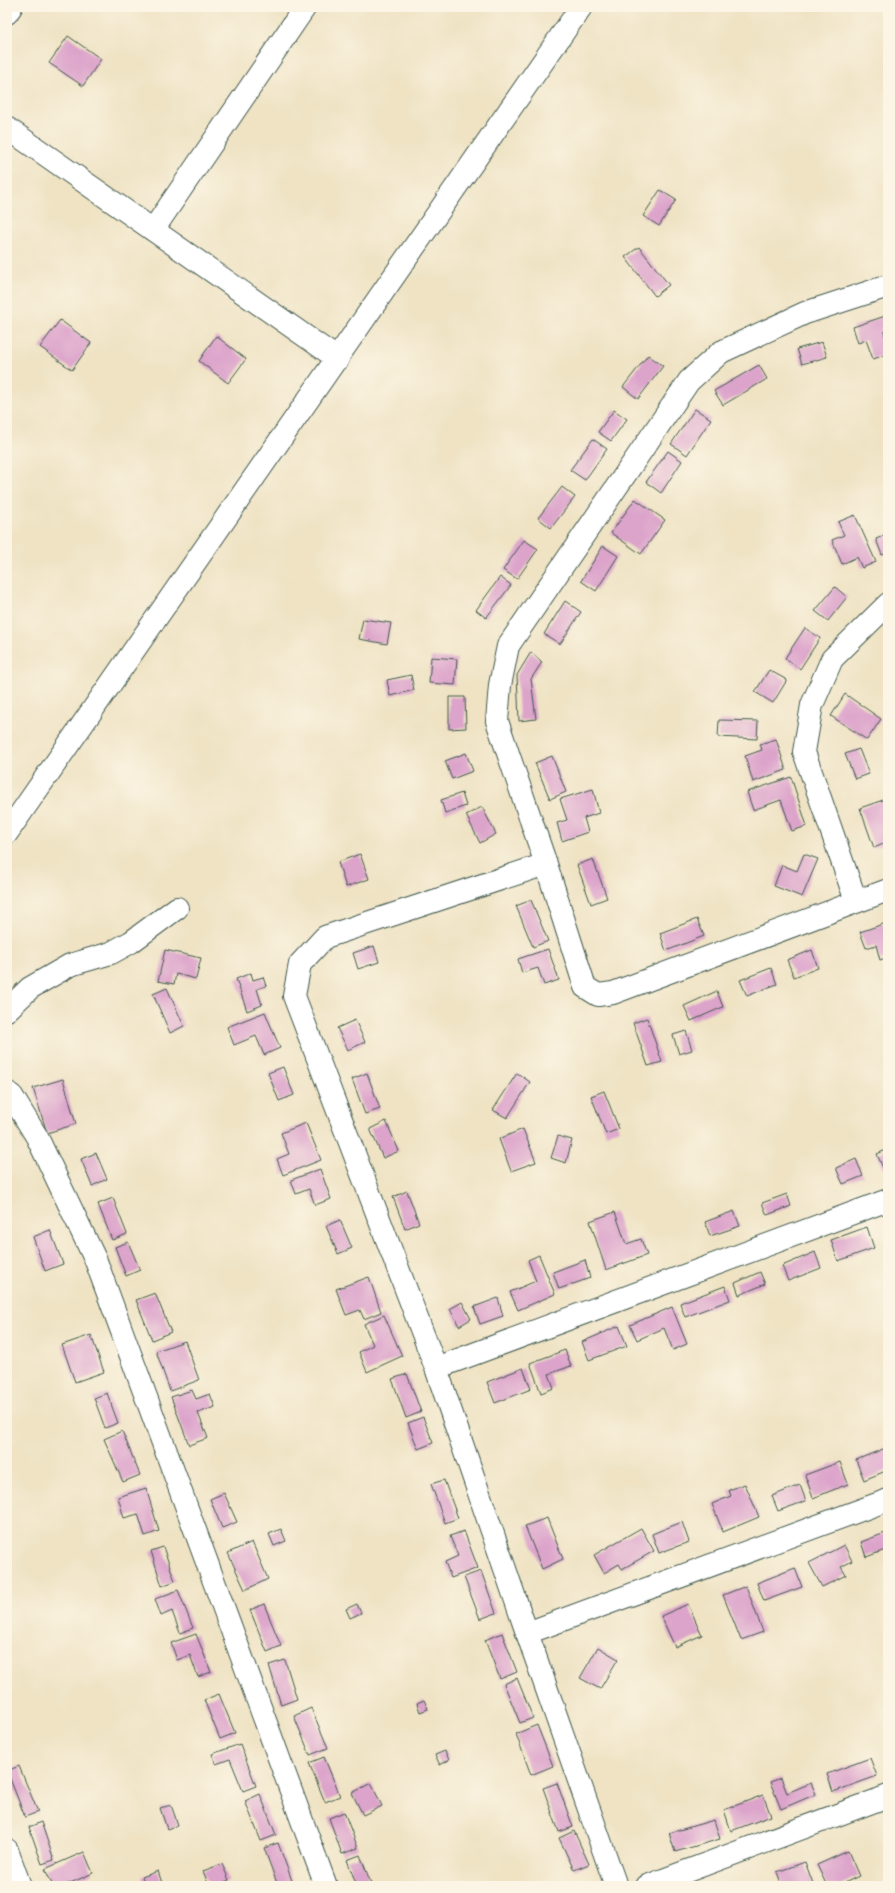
<svg xmlns="http://www.w3.org/2000/svg" width="895" height="1893" font-family="'Indie Flower',sans-serif">
	<style>
		.building { fill: #dca3cb }
		.lines { fill: none; stroke-linecap: round; stroke-linejoin: round }
		.street-casing { stroke: #3e564a; stroke-width: 24 }
		.street { stroke: #fff; stroke-width: 22 }
	</style>
	<rect width="100%" height="100%" fill="#fcf5e5"/>
	<filter id="ink" filterUnits="userSpaceOnUse"><feTurbulence type="fractalNoise" baseFrequency=".025" numOctaves="2"/><feDisplacementMap in="SourceGraphic" scale="8" xChannelSelector="R" yChannelSelector="G"/><feConvolveMatrix kernelMatrix="1 2 1 2 8 2 1 2 1" color-interpolation-filters="sRGB"/></filter>
	<filter id="wash" filterUnits="userSpaceOnUse"><feTurbulence type="fractalNoise" baseFrequency=".012" numOctaves="4" result="noise"/><feDisplacementMap in="SourceGraphic" scale="16" xChannelSelector="R" yChannelSelector="G"/><feGaussianBlur stdDeviation="0.9" result="paint"/><feColorMatrix in="noise" values="0 0 0 0 0 0 0 0 0 0 0 0 0 0 0 0 0 1.4 0 .05"/><feComposite in="paint" operator="in"/></filter>
	<g filter="url(#wash)">
		<rect width="100%" height="100%" fill="#efe3c4"/>
		<g id="blocks">
			<path class="building" d="M68,36L101,59L83,86L49,63Z
				M660,190L676,200L659,226L643,216Z
				M639,247L669,285L655,296L625,257Z
				M888,315V331L884,332L888,345V354L873,359L866,340L858,343L853,327Z
				M60,320L91,343L72,370L40,347Z
				M216,336L246,359L228,383L199,361Z
				M822,342L827,357L802,364L797,349Z
				M648,355L663,366L638,399L623,387Z
				M759,365L767,379L723,405L714,391Z
				M695,409L711,419L687,455L671,444Z
				M614,410L627,419L611,441L598,432Z
				M593,439L607,449L585,480L570,470Z
				M668,451L682,461L661,493L646,482Z
				M562,487L575,497L551,528L538,518Z
				M635,499L665,520L641,554L611,533Z
				M855,515L876,562L862,568L857,557L842,564L832,540L844,535L838,522Z
				M888,534V553L882,555L876,539Z
				M524,540L538,549L517,579L503,570Z
				M603,546L618,556L596,591L581,581Z
				M500,577L511,585L486,618L476,610Z
				M835,587L847,597L828,621L815,611Z
				M565,601L581,612L560,644L544,634Z
				M363,619L391,623L387,644L359,639Z
				M805,628L820,638L800,669L785,658Z
				M531,652L542,662L531,679L536,719L519,721L517,675Z
				M431,657L457,659L455,685L429,683Z
				M769,670L787,680L773,703L755,692Z
				M411,675L414,690L390,696L387,680Z
				M845,694L881,719L867,740L831,716Z
				M449,697H465L466,728L449,729Z
				M719,720L758,721L757,739L718,737Z
				M776,739L786,770L753,782L745,756L762,750L760,744Z
				M859,749L869,774L855,779L845,754Z
				M466,753L473,771L452,779L445,761Z
				M552,756L566,792L550,799L535,763Z
				M791,777L807,826L792,831L781,800L753,810L747,792Z
				M593,789L599,813L584,818L588,832L562,841L557,823L567,820L560,799Z
				M462,793L466,806L445,813L441,800Z
				M886,799L888,803V842L874,848L860,808Z
				M482,807L496,834L480,843L466,815Z
				M360,854L369,879L346,887L338,862Z
				M804,854L818,859L802,897L774,886L782,865L797,871Z
				M593,859L607,898L591,904L577,865Z
				M531,900L548,941L533,947L516,906Z
				M697,919L704,936L666,951L660,933Z
				M886,923L888,928V957L880,960L876,945L866,948L860,932Z
				M374,946L379,962L358,969L353,953Z
				M548,949L559,980L544,985L538,968L522,973L518,959Z
				M165,950L201,958L196,979L176,974L174,984L158,981Z
				M812,950L818,968L794,977L787,960Z
				M771,968L777,984L747,996L740,980Z
				M251,973L253,980L263,977L266,986L257,989L262,1005L247,1011L236,979Z
				M167,988L184,1026L170,1033L153,994Z
				M717,991L723,1007L691,1021L684,1006Z
				M265,1012L280,1048L264,1055L256,1036L234,1045L227,1027Z
				M647,1018L662,1062L648,1066L633,1023Z
				M355,1020L365,1042L348,1050L337,1028Z
				M686,1031L692,1050L679,1054L673,1035Z
				M283,1067L294,1095L279,1101L268,1073Z
				M367,1073L380,1109L365,1114L352,1079Z
				M517,1073L530,1082L507,1118L493,1110Z
				M63,1079L76,1124L47,1133L33,1088Z
				M604,1091L619,1129L606,1134L591,1096Z
				M386,1121L399,1151L383,1158L370,1129Z
				M306,1123L321,1160L283,1175L277,1159L289,1154L281,1133Z
				M523,1129L536,1162L511,1171L499,1139Z
				M558,1136L572,1140L566,1163L551,1158Z
				M888,1149V1166L883,1168L877,1154Z
				M96,1153L107,1179L92,1186L81,1159Z
				M856,1159L863,1176L843,1184L836,1168Z
				M320,1169L331,1199L315,1205L309,1189L296,1194L291,1180Z
				M407,1191L419,1223L405,1229L393,1197Z
				M787,1194L791,1206L767,1215L762,1203Z
				M113,1198L127,1234L112,1240L98,1204Z
				M734,1211L740,1226L710,1236L705,1222Z
				M615,1212L626,1244L641,1239L647,1255L606,1270L590,1221Z
				M340,1220L352,1248L338,1254L326,1226Z
				M867,1227L874,1248L838,1261L831,1240Z
				M50,1230L63,1264L45,1271L33,1237Z
				M128,1242L140,1270L126,1276L115,1247Z
				M815,1252L821,1268L788,1281L782,1266Z
				M539,1255L555,1294L518,1310L510,1292L536,1281L528,1260Z
				M585,1260L590,1278L559,1289L553,1272Z
				M760,1272L765,1284L739,1295L735,1283Z
				M369,1277L381,1312L364,1319L360,1310L346,1315L336,1289Z
				M725,1286L730,1300L685,1317L680,1303Z
				M155,1293L171,1332L152,1340L136,1300Z
				M498,1298L503,1316L480,1324L474,1307Z
				M462,1302L471,1319L459,1326L450,1309Z
				M672,1307L687,1344L673,1350L664,1328L637,1340L630,1325Z
				M384,1315L402,1356L367,1372L359,1352L373,1345L364,1324Z
				M619,1326L627,1346L589,1360L582,1342Z
				M91,1335L104,1372L75,1382L62,1345Z
				M185,1341L199,1380L170,1391L156,1351Z
				M565,1350L571,1366L549,1374L554,1388L541,1393L530,1363Z
				M523,1368L531,1389L495,1403L487,1382Z
				M407,1374L421,1412L406,1418L392,1379Z
				M192,1390L196,1399L210,1394L215,1407L198,1413L208,1438L189,1445L171,1397Z
				M107,1393L118,1423L105,1428L94,1398Z
				M423,1417L433,1443L418,1449L408,1423Z
				M122,1431L140,1475L123,1482L104,1439Z
				M888,1447V1470L864,1480L856,1460Z
				M840,1462L848,1484L813,1498L805,1475Z
				M444,1480L458,1518L445,1523L431,1484Z
				M745,1484L759,1517L723,1532L712,1504L731,1496L729,1490Z
				M800,1485L806,1501L778,1511L772,1496Z
				M146,1488L159,1531L145,1536L138,1514L124,1518L118,1497Z
				M224,1493L237,1522L222,1528L210,1499Z
				M547,1518L563,1559L542,1569L525,1526Z
				M682,1522L689,1542L659,1553L652,1534Z
				M641,1528L654,1551L622,1569L619,1564L604,1573L594,1555Z
				M281,1529L286,1541L274,1546L269,1534Z
				M464,1531L478,1568L451,1578L445,1562L458,1556L450,1536Z
				M888,1532V1549L866,1557L861,1542Z
				M252,1542L268,1579L245,1590L228,1553Z
				M844,1545L852,1561L841,1567L846,1575L822,1587L809,1563Z
				M163,1547L175,1581L162,1586L151,1551Z
				M795,1568L802,1587L764,1601L757,1583Z
				M481,1571L496,1613L480,1619L464,1577Z
				M746,1586L763,1632L741,1640L723,1595Z
				M178,1590L193,1628L180,1633L172,1611L161,1616L155,1599Z
				M264,1604L281,1646L267,1652L250,1610Z
				M357,1604L361,1613L350,1618L346,1609Z
				M688,1604L702,1635L675,1647L661,1616Z
				M502,1633L517,1672L500,1679L485,1640Z
				M196,1634L211,1672L198,1677L190,1655L177,1660L171,1643Z
				M598,1647L618,1659L600,1689L580,1678Z
				M285,1660L297,1699L281,1705L269,1665Z
				M517,1678L533,1718L520,1723L504,1684Z
				M219,1694L235,1733L220,1739L204,1700Z
				M424,1700L428,1709L420,1712L417,1703Z
				M311,1708L328,1748L310,1755L294,1716Z
				M537,1725L553,1766L531,1775L516,1734Z
				M240,1744L256,1786L243,1791L230,1759L216,1764L212,1754Z
				M445,1751L449,1760L440,1765L435,1755Z
				M324,1757L340,1796L325,1802L309,1763Z
				M870,1758L877,1776L833,1792L827,1774Z
				M19,1766L38,1812L25,1817L7,1771Z
				M781,1778L787,1793L811,1783L816,1794L781,1809L770,1782Z
				M371,1783L382,1806L363,1815L352,1793Z
				M557,1783L573,1827L559,1832L543,1788Z
				M260,1794L276,1835L261,1841L245,1801Z
				M763,1795L771,1816L731,1831L724,1810Z
				M171,1805L178,1825L167,1829L160,1808Z
				M344,1812L358,1848L342,1854L329,1818Z
				M714,1820L720,1839L675,1852L669,1833Z
				M41,1822L54,1860L42,1864L29,1827Z
				M574,1831L589,1864L574,1870L559,1838Z
				M278,1843L294,1886H278L264,1848Z
				M848,1851L859,1876L838,1886H827L817,1865Z
				M84,1852L93,1873L68,1884L69,1886H53L45,1869Z
				M360,1855L372,1886H357L347,1860Z
				M805,1862L814,1886H782L777,1872Z
				M222,1864L229,1880L216,1886H209L203,1871Z
				M158,1871L163,1886H145L142,1877Z"/>
		</g>
	</g>
	<g filter="url(#ink)">
		<use href="#blocks" fill-opacity="0" stroke="#3e564a" stroke-width="1"/>
		<g class="lines">
			<g class="street-casing">
				<path id="street" d="M7,13L11,7
					M7,128L338,359
					M153,230L305,7
					M888,286L805,313L721,352L689,381L508,646L500,685L497,721L546,864L585,987L598,995L613,993L888,890
					M7,833L581,7
					M546,864L325,937L300,964L294,996L436,1368L527,1633L616,1886
					M856,901L804,752L812,705L832,659L888,604
					M7,1010L30,988L70,965L111,953L131,942L177,908
					M7,1092L12,1096L37,1137L96,1261L326,1886
					M436,1368L888,1200
					M527,1633L888,1500
					M7,1850L20,1886
					M647,1886L888,1796"/>
			</g>
			<use href="#street" class="street"/>
		</g>
	</g>
	<rect width="895" height="1893" fill="none" stroke="#fcf5e5" stroke-width="24"/>
</svg>
